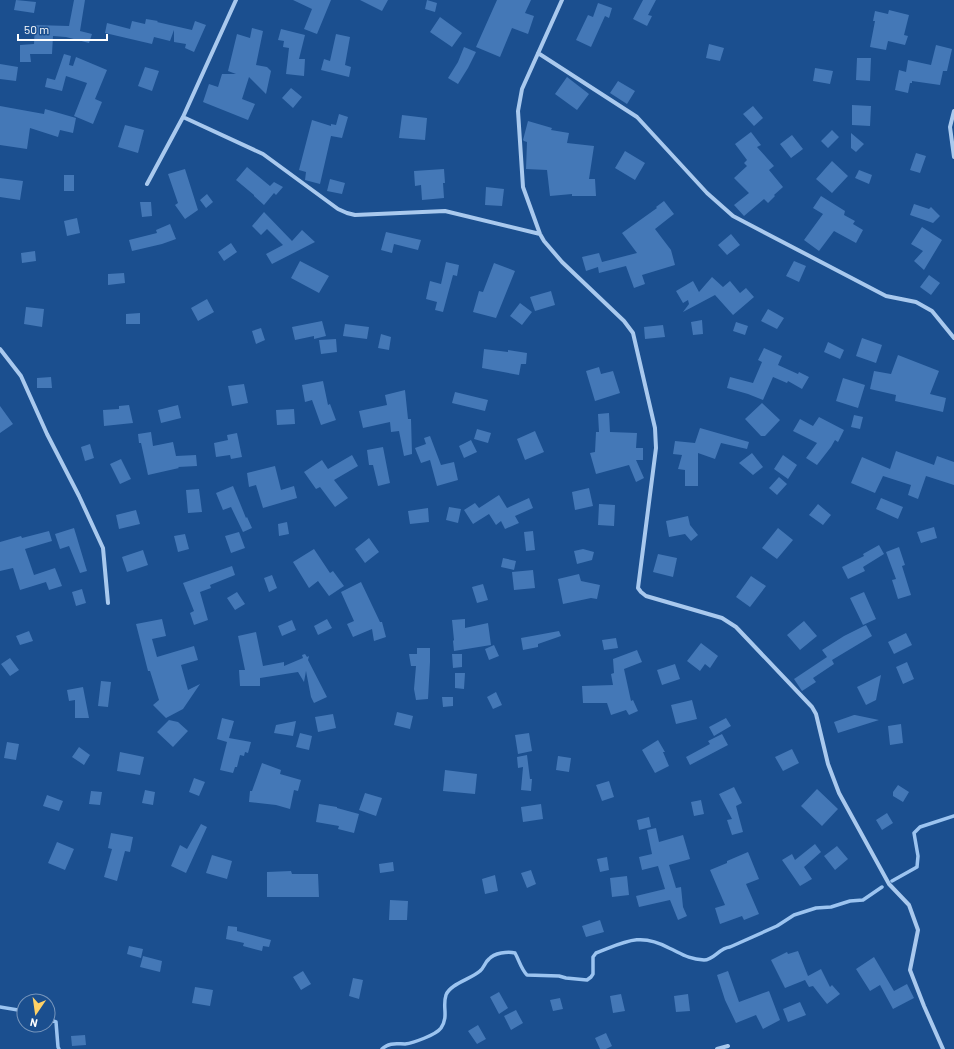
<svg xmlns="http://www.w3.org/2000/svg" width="954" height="1049" font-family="Barlow,sans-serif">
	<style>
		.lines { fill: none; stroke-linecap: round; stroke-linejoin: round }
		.stream { stroke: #9cc4f0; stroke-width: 3.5 }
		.building { fill: #4478b7 }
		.minor { stroke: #a9c9ee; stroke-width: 4 }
	</style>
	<rect width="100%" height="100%" fill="#1b4f8f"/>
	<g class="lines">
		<path class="stream" d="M892,881L917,867L918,856L914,833L920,827L954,816
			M0,1007L24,1011
			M48,1019L56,1022L58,1047L59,1049
			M382,1049C389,1042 397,1044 405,1044C413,1043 436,1035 441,1028C449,1016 442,1007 446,995C450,984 471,979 480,971C484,968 485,962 489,959C494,953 508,951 515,953C519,960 521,969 527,975L559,976L566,978L587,980L591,977L593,974V957L596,953C625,942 640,932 669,948C682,954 688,959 704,960C714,960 719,948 730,947L777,926L794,915L816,908L831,907L850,901L863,900L882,887"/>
	</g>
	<path class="building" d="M16,0L36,2L34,13L14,10Z
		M74,0H85L80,31L92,34L89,43L66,37L53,36L52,54H30L31,62H20V45L34,44L35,25L69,26Z
		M293,0H331L317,34L304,29L312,9Z
		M360,0H388L382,11Z
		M427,0L437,3L435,12L425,9Z
		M497,0H531L525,13L534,16L528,34L512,28L500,57L476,47Z
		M643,0H656L648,15L652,16L647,26L633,19Z
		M598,3L612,8L609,18L605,16L591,47L576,40L588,15L593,17Z
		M889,10L909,15L904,35L908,36L905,45L888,41L886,50L870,47L875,21H873L875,11L888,14Z
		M440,17L462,33L452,47L430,32Z
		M146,19L158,21L157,22L192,30L195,21L206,25L194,52L185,48L186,44L174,42V30L170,41L154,37L152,44L105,33L107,23L130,29L132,21L145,24Z
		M252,28L263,31L256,65L267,67L271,71L266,94L249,77L242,99L255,104L248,120L203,102L209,84L218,87L222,74H236L228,71L237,34L250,38Z
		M281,29L305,35L299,59H305L304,76L286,74L289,48L283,47L284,41L278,40Z
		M336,34L350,37L345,65L351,67L349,77L321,70L324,59L330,61Z
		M709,44L724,48L720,61L706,58Z
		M936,45L952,49L947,71H943L940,85L912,81V83H910L908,93L895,90L899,70L906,72L908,60L931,65Z
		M464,47L476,52L468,68L458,84L448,78L458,62Z
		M64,54L71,56L69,65L73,66L76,57L107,70L95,99L102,102L93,124L74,116L87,83L66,76L62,91L45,87L47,78L55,80Z
		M857,58H871L870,81L856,80Z
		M0,64L18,67L16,81L0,79Z
		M145,67L159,71L152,91L138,86Z
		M815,68L833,71L830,84L813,81Z
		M567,77L589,94L577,110L555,94Z
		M618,81L635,91L627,104L610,93Z
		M291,88L302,97L293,108L282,98Z
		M852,105L871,106L870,126L852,125Z
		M0,106L44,114L45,109L76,118L73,133L60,130L58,137L30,128L27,149L0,145Z
		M753,106L763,118L754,126L743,114Z
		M339,114L348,117L342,138L331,136L320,184L305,180L306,172L299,170L312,120L331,126V124L336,125Z
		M402,115L427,118L425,140L399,138Z
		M528,121L552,128L551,130L569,133L567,143L594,146L589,179H595L596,196H572V194L550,196L547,170L526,169L527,142L524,141L523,140Z
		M125,125L144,130L138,153L118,147Z
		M832,130L839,137L828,148L821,141Z
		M751,132L761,145L757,147L774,166L769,170L783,187L774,195L775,196L768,203L764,199L744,216L734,205L749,193L734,178L747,166L744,163L747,160L735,144Z
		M851,133L864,144L856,152L851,148Z
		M792,135L803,149L791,158L780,144Z
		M625,151L645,163L635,180L615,168Z
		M916,153L926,156L920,173L910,170Z
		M832,161L848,176L832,193L816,179Z
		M247,167L270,186L274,182L283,187L276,195L274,193L264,205L254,196V195L236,180Z
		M185,169L198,210L185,219L175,205L178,203L168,174Z
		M444,169L445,183H443L444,198L422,200L421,185L415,186L414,171Z
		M859,170L872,175L869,184L855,178Z
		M64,175H74V191H64Z
		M0,178L23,181L20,200L0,197Z
		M330,179L345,183L342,194L327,191Z
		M486,187L504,189L502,206L485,205Z
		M207,194L213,202L206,208L200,200Z
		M821,196L845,211L844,215L855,221L853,224L863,230L856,243L834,231L819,251L804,240L823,214L813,208Z
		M664,201L674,214L655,229L671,250L675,265L642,275L645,284L634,288L626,266L599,273L598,267L586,271L582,257L599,253L602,262L637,253L622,233L657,208L656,207Z
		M140,202H151L152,216L142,217Z
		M914,204L929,209L931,207L940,216L933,223L910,215Z
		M264,212L292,241L302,230L315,242L272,264L266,254L283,245L267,229L261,235L252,226Z
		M77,218L80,233L67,236L64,221Z
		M170,224L176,239L162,244L132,251L129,240L157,233L156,230Z
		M922,227L942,240L924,270L914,261L923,251L911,244Z
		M386,232L421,240L418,250L394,244L392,253L381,250Z
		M731,234L740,245L727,255L718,245Z
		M231,243L237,252L224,261L218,252Z
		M35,251L36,261L22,263L21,253Z
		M300,261L329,276L319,293L291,278Z
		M794,261L806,266L799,282L786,276Z
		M446,262L459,265L457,276L453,275L443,312L435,310L437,302L426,299L430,281L441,284Z
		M494,263L515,271L496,318L473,312L479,291L483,292Z
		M124,273L125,283L108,285V274Z
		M929,275L940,283L931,295L920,287Z
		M712,277L723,287L730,281L740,293L746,288L754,297L733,315L715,295L683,312L689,304L688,300L683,303L676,291L693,281L699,292Z
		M551,291L555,305L535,311L530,297Z
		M207,299L214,312L198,321L191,308Z
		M520,303L532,312L522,325L510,316Z
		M26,307L44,309L42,327L24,324Z
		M768,309L784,318L777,329L761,321Z
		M140,313V324H126V314Z
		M702,320L703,334L693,335L691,322Z
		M322,321L326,336L314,339V336L295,340L292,327Z
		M736,322L748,326L745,335L733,331Z
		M345,324L369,327L367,339L343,336Z
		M663,325L665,337L645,339L644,327Z
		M261,328L265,340L256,344L252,331Z
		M381,334L391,337L389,350L378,348Z
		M862,338L882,345L876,363L856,356Z
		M336,339L337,352L321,354L319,340Z
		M828,342L844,350L840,359L824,352Z
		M764,348L782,356L778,365L798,374L799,372L809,377L802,389L788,381L787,383L773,377L763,400L748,394L727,388L730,377L753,383L762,362L758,360Z
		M484,349L508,352V350L527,353L526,364H521L519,375L482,368Z
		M898,355L939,371L930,394L946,398L943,412L895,401L896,395L870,389L874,371L891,374Z
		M599,367L601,374L613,371L620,393L595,401L586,371Z
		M51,377L52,388H37V378Z
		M843,378L865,385L858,408L836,401Z
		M323,381L328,405L330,404L336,420L321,425L312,400L305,402L302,385Z
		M244,384L248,403L232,406L228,386Z
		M405,390L408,419H411L412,454L404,456L399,431L391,432L390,422L363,428L359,411L387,405L385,395Z
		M455,392L488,400L485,411L452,403Z
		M762,403L780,420L765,436H761L745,419Z
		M129,405L133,423L104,426L103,410L119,409V406Z
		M178,405L181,418L161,423L158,410Z
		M0,406L13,424L0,433Z
		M294,409L295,424L277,425L276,410Z
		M609,413L610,432L637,433L636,448H643V460H636L644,478L636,482L629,465L596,474L590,453L595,452L596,432H599L598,414Z
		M854,415L863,417L860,429L851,427Z
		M819,417L844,430L838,442L835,440L831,447L817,465L806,458L817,443L793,431L800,419L813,426Z
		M700,428L749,442L747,449L721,443L715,459L698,453V486H685V470L678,469L682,455L673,454L675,441L695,443Z
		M477,429L491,433L488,443L474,439Z
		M535,431L544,452L525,460L517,439Z
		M151,432L153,446L173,442L176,456L196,455L197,466L178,467L179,468L148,475L141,443H139L138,434Z
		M237,433L242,457L231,459L230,455L216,457L214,443L228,440L227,435Z
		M430,436L441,465L454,462L458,480L437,486L430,460L421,463L415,448L426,444L424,438Z
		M471,440L477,452L464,458L459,446Z
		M90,444L94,458L85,461L81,447Z
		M383,447L390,483L378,486L373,465H369L367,450Z
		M896,451L934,465L937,456L954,462V485L926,476L918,499L908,495L911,485L883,476L875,493L851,483L862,457L890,469Z
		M752,453L763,467L753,475L739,463Z
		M352,455L358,466L334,480L348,498L335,507L320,487L316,489L304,472L322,460L328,469Z
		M783,455L797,465L788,479L774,469Z
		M121,459L131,479L120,484L110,464Z
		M275,466L281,490L294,486L297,498L263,508L256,485L249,487L247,473Z
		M779,477L787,484L777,495L769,488Z
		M233,486L246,518L247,517L252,528L243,532L231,507L223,510L216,493Z
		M589,488L593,506L575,510L572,492Z
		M199,489L202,512L188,513L186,490Z
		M499,495L507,508L529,498L533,508L515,516L519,523L505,529L501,521L496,525L489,514L473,524L464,510L475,503L479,508Z
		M881,498L903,507L898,519L876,509Z
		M599,504L615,505L614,526L598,525Z
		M818,504L831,515L823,525L809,515Z
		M449,507L461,509L458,523L446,520Z
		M428,508L429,522L410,524L408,511Z
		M136,510L140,524L119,529L116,515Z
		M688,516L690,525L698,535L691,541L685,534L669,537L666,521Z
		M287,522L289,534L279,536L278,524Z
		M934,527L937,538L921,543L917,532Z
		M74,528L87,571L80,573L69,546L60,549L55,534Z
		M778,528L793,540L777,559L762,548Z
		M49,531L52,541L25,549L34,575L55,568L62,586L49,590L46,582L20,590L13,568L0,571V542L21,536L22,538Z
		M533,531L535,550L526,551L524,532Z
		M239,532L245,548L231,553L225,536Z
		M185,534L189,549L178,552L174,536Z
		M369,538L379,552L365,563L355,549Z
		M879,545L884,554L863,567L865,571L848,579L842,567L864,556L863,554Z
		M899,547L905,565L902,566L911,595L898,599L892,580L896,579L886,552Z
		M314,549L330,573L333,571L344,586L329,596L318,581L309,588L293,562Z
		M583,549L594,552L592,560L577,564L574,551Z
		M143,550L148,565L127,572L122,557Z
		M658,554L677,558L673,577L653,572Z
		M503,558L516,561L514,570L501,567Z
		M232,566L235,575L210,585L211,588L200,592L208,620L194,625L190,613L194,611L183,583Z
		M533,570L535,588L514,590L512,572Z
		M579,574L581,581L600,585L597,599L591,598L563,604L558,579Z
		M272,575L277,588L269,592L264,578Z
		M751,576L766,586L750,607L736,597Z
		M361,582L380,622H382L386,637L374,641L372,629L353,637L347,624L354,621L341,592Z
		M483,584L488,600L477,603L472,587Z
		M82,589L86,603L76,606L72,592Z
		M237,592L245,604L235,610L227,598Z
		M864,592L876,619L863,625L850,598Z
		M162,619L166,636L152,639L157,657L194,646L198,660L181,665L188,690L200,684L183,709L166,718L153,705L159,700L150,671H148L136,624Z
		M327,619L332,628L318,635L314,626Z
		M465,619V628L488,623L491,645L454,651L453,641L454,640L452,620Z
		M292,620L296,630L282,636L278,626Z
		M804,621L817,636L800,650L787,635Z
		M866,625L872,636L832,660L834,664L813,678L816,682L802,691L794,679L827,657L822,650L844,636Z
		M29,631L33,641L20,645L16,636Z
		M559,631L561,636L538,644V647L523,650L521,638Z
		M256,632L263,666L284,662V666L303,658L302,655L305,654L307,657L309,656L308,660L327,697L314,703L311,697L306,671L304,682L298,672L260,678V686H240L239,670H245L238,636Z
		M906,633L912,645L894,654L888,642Z
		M616,638L618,648L604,650L602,640Z
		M701,643L718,656L710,668L705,664L700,671L687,661Z
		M494,645L499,656L489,660L485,649Z
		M417,648H430V662L428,699L416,700L414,689L416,666H411L409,654H417Z
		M637,650L642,662L624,669L631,701L633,700L638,711L629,715L626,710L611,715L607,703H583L582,686L613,685L611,674L614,673L613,659Z
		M452,654H462V667L453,668Z
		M10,658L19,670L10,676L1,664Z
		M907,662L914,679L903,684L896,667Z
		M675,664L680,679L662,685L657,670Z
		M455,673H465L464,689L455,688Z
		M881,675L876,700L866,705L857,687Z
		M101,681L111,682L108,707L98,706Z
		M83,687L89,718H75V700L69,701L67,690Z
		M496,692L502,705L493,709L487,697Z
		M442,697H453V706L443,707Z
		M692,700L697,719L676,724L671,705Z
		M397,712L413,716L410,729L394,725Z
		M333,714L336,728L318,732L315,717Z
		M854,715H855L879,720L838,733L834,722Z
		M222,718L234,721L229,738L251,742L248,753L245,752L244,756L240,755L237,767H235L233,773L220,770L227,742L217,739Z
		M726,718L731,726L714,736L709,727Z
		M169,720L178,722L188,731L173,747L157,732Z
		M296,721L293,736L274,733L276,725Z
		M901,724L903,743L890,745L888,726Z
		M300,733L312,736L309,750L296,747Z
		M529,733L532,751L518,754L515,735Z
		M722,734L728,745L690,765L686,757L710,744L708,741Z
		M658,740L665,752H663L669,766L655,773L642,750Z
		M7,742L19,744L16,760L4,758Z
		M79,747L90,755L84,765L72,757Z
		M792,749L799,763L783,771L775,757Z
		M120,752L144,757L140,775L117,771Z
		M527,755L530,779H532L531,791L521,790L523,767L518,768L517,757Z
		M558,756L571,758L569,772L556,770Z
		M262,763L281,770L280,774L301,780L298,791L294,790L290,809L276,805L249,802L250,791H252Z
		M445,770L477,774L475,794L443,791Z
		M194,778L205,782L199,796L189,792Z
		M609,781L614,797L602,801L596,785Z
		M898,785L909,792L903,802L893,796V792Z
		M734,787L742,803L736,806L743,832L732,835L727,820L732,819L719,794Z
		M817,789L838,809L822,826L801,806Z
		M145,790L155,792L153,805L142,803Z
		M91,791L102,792L100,805L89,804Z
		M365,793L382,798L376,816L359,810Z
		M47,795L63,801L59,811L43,806Z
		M701,800L704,814L694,816L691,802Z
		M319,804L337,807V808L359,814L354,833L338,829L339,826L316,822Z
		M541,804L543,819L523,822L521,807Z
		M887,813L893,823L882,830L876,820Z
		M649,817L651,827L639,830L637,820Z
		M201,824L207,827L186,873L171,866L180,845L187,849Z
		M656,828L659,842L683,835L690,859L669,865L676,888L681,887L683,907L687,916L678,920L670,900L639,907L636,896L665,889L658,866L642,870L639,857L652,854L647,830Z
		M111,833L133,837L130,852L125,851L117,881L104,877L112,849L108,848Z
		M57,842L74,849L65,870L48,863Z
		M815,844L821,852L804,867L812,879L800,886L782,860L792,854L795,860Z
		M837,846L848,859L835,870L824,856Z
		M748,852L759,879L746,884L759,914L744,920L742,916L720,924L715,908L725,905L710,870L727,863V861Z
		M212,855L232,861L227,879L206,873Z
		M607,857L609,870L600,872L597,859Z
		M393,862L394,871L380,873L379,864Z
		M531,870L536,884L527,888L521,873Z
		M291,871L292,874H318L319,897H267V872Z
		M495,875L498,891L485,894L482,879Z
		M627,876L629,895L612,897L610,878Z
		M390,900L408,901L407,920H389Z
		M600,920L604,932L586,937L582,926Z
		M228,926L237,927V931L271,940L269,947L263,946L262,951L243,946L244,943L226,939Z
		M129,946L143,949L141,958L127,954Z
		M798,951L808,976L821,969L830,987L832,985L840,994L827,1004L813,986L809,987L805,980L785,988L771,960L787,952L788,954Z
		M143,956L162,961L160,972L140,967Z
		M874,957L894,991L907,984L914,998L893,1009L880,985L870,991L856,969Z
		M303,971L311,984L301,990L293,977Z
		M728,971L739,1002L769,991L780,1020L763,1029L756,1015L736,1023L725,1000L717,975Z
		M353,978L363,980L359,999L349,996Z
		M195,987L213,990L210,1006L192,1003Z
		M499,992L508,1008L499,1014L490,997Z
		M621,994L625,1011L613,1013L610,996Z
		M688,994L690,1011L676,1012L674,996Z
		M560,998L563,1009L553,1011L550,1000Z
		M800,1002L806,1015L788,1022L783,1009Z
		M516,1010L523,1023L511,1030L504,1016Z
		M478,1025L486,1039L477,1044L468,1031Z
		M606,1033L612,1046L606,1049H600L595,1038Z
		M85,1035L86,1045L72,1046L71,1036Z"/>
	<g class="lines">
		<path class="minor" d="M562,0L522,89L518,111L523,187L540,234L544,241L562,262L624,321L633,333L655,428L656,448L638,588L641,592L646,596L722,618L736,627L812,707L816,714L828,764L839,793L889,884L909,905L918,930L910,970L924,1006L943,1049
			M538,53L637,117L707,193L733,216L886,296L916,302L932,311L954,338
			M954,111L950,127L954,157
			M183,117L263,154L338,209L347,213L355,215L445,211L540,234
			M147,184L183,117L236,0
			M0,349L21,376L47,434L79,496L103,548L108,603
			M717,1049L728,1046"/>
	</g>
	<g transform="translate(36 1013) rotate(193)"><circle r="19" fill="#1b4f8f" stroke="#7695bc"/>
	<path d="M0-3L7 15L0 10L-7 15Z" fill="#ffd166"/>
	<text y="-6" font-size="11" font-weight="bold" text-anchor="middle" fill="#ffffff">N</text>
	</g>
	<path d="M18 34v6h89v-6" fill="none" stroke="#ffffff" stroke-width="2"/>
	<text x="24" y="34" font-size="12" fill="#ffffff" stroke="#1b4f8f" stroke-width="3" paint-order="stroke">50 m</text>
</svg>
